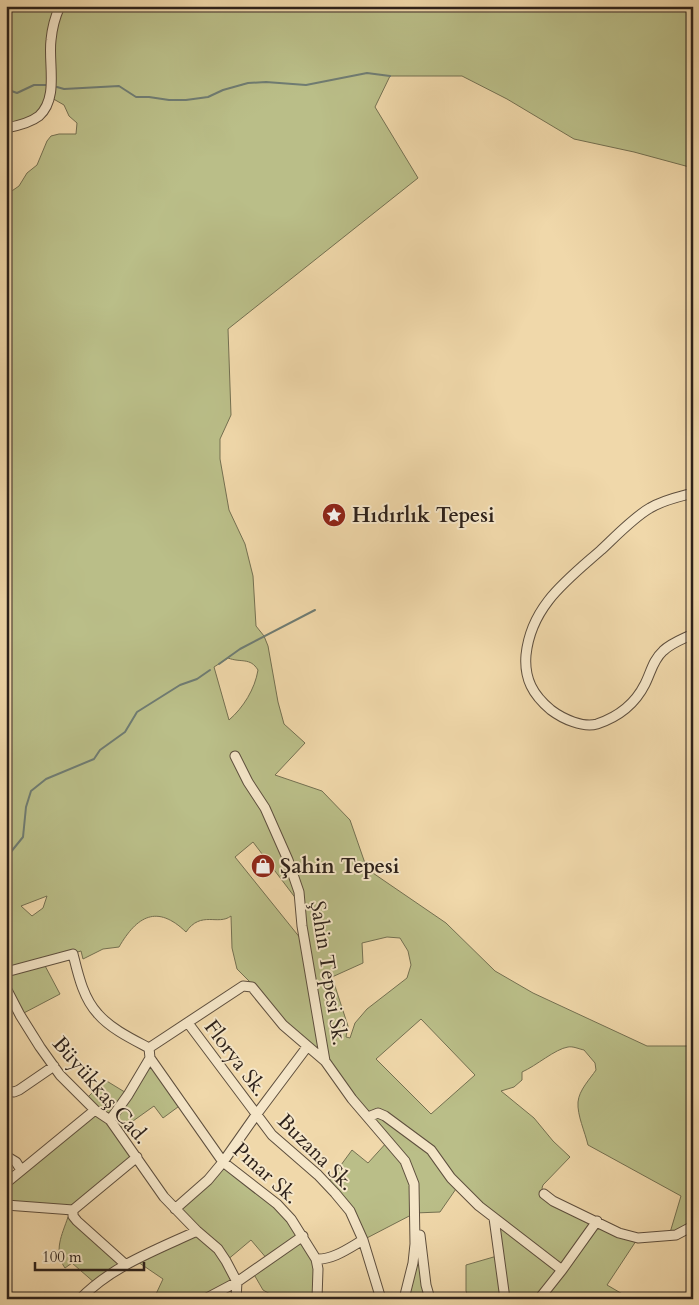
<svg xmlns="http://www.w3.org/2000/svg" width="699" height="1305" font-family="Cardo,serif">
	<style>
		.green { fill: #babe88; stroke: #747051; fill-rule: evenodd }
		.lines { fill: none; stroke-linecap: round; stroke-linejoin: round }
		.stream { stroke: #6f7c73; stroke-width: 2 }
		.minor-casing { stroke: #5e4f3e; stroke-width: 11 }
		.minor { stroke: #f5e6c8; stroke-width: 9 }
		.labels { text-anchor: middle; stroke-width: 4; stroke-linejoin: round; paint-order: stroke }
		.poi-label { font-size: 21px; font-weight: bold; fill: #2d211a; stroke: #f5e6c8; text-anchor: start }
		.street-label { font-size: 21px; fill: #2d211a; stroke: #f5e6c8 }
	</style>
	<rect width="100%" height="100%" fill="#f0d8aa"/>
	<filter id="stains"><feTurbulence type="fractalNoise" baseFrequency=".004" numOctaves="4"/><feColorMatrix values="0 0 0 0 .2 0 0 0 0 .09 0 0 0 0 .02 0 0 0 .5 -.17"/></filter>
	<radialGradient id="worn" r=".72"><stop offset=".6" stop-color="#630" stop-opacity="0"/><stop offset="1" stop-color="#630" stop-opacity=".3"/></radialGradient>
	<path class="green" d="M6,6H687L693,16V168L634,152L574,139L507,99L462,76H390L375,107L418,178L228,329L231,415L220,439V459L229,510L245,544L253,576L256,626L264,636L268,646L278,702L284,724L305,743L275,775L322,791L350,820L367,869L446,923L495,971L533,993L647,1046H693V1226L669,1236L681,1196L588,1145C585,1132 577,1115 578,1102C579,1090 590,1079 596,1070L595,1063L584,1050C579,1049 573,1046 568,1047C555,1049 536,1066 522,1072V1080L514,1087L501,1091L534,1118L553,1141L570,1157L543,1185L542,1188L544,1194L638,1238L607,1285L631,1299H469L466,1291V1265L497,1256L494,1218L458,1186L440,1212L415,1213L363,1240L357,1226L327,1184L352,1150L368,1163L388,1141L325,1061L249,987L250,982L237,969L232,948L231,916C218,926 201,910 186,932C157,904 137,916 119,947L103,949L83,959L81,951L43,962L60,994L20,1015L6,988V195L19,186L27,173L37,165L47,141L51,136L59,134H76L77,123L69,116L64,105L50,97L45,110L6,128ZM228,658C241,663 250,657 258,670C255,689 243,708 229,720L214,667ZM253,842L300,904L305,944L235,857ZM47,896L43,908L32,916L21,906ZM387,937L400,938L408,951L411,965L407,978L367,1009L355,1023L350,1038L346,1037L348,1026L332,977L363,963L362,943ZM421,1019L475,1075L431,1114L376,1059Z
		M150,1058L182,1104L163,1118L154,1106L119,1131L137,1157L73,1210L6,1205V1183L94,1110L85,1100L105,1080L128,1094Z
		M223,1162L277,1204L316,1259L317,1299H279L263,1290L252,1271L268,1260L251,1240L226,1261L237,1282L205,1299H165L156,1294L163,1279L135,1260L197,1231L175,1209Z
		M73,1216L125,1264L96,1284L72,1263L65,1268C53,1251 62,1235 68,1217Z
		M415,1244L430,1299H404Z"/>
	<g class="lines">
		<path class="stream" d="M57,87L64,89L119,86L136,97H149L169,100H186L208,97L223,90L248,83L266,82L306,85L367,73L390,76
			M6,89L17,93L34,85H46
			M219,664L240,649L315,610
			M6,858L23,837L26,807L31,791L46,779L94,759L100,750L125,732L137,712L180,685L197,679L210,670"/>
		<g class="minor-casing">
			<path id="minor" d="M6,128C17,126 30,123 39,116C59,98 48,63 51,40C52,29 55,17 60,6
				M693,493C678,497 663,500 650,508C634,517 615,537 601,550C567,580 531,606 526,655C524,679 533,695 551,710C563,719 583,728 597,724C618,717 635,704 645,684C651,672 653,660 663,651C671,643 683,639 693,634
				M235,756L248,782L265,808L288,860L299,892L302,926L325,1061L352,1099L405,1161L414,1184L415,1244L413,1263L404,1299
				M6,972L73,954C78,974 83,998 98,1014C111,1029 132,1039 149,1048
				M6,988L20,1015L40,1047L60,1075L95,1110L110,1120L164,1197L197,1231L218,1249L226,1261L237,1282L236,1299
				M188,1023L272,1135L318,1175L335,1193L350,1211L363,1240L381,1299
				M150,1058L223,1162L277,1204L291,1219L316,1259L318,1269L317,1299
				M150,1058L149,1048L243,986L252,987L283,1025L325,1061
				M6,1091L14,1092L19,1090L54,1066
				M368,1117L378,1113L385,1116L431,1150L451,1178L479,1206L562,1270
				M110,1120L128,1095L150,1058
				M6,1156L16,1162L21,1170
				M6,1183L95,1110
				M544,1194L553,1201L619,1233L638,1238L676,1235L693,1226
				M6,1205L73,1210
				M175,1209L208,1180L223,1162L256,1115L307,1047
				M73,1210L137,1157
				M73,1210V1216L77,1221L125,1264
				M494,1218L505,1299
				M420,1235L426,1285L430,1299
				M316,1259C333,1260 349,1248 363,1240
				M80,1299C112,1266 156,1250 197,1231
				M205,1299L237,1282L303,1236
				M539,1299L562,1270L597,1221"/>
		</g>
		<use href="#minor" class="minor"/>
	</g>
	<defs>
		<g id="sight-disc" transform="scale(1.25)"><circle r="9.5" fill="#8f2418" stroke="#f5e6c8"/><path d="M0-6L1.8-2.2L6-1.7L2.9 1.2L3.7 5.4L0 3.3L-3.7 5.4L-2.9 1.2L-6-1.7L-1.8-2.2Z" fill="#fff"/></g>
		<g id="shop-disc" transform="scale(1.25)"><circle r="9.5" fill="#8f2418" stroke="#f5e6c8"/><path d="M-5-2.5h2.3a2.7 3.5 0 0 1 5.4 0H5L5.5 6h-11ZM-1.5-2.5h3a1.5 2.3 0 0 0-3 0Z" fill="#fff"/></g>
	</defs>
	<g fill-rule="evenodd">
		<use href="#sight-disc" x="334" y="515"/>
		<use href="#shop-disc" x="263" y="866"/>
	</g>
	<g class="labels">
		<g class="poi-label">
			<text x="352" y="522">Hıdırlık Tepesi</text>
			<text x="280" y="873">Şahin Tepesi</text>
		</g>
		<g class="street-label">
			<text transform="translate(329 973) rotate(81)" y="7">Şahin Tepesi Sk.</text>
			<text transform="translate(236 1058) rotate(53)" y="7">Florya Sk.</text>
			<text transform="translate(101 1090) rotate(49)" y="7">Büyükkaş Cad.</text>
			<text transform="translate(316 1152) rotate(45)" y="7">Buzana Sk.</text>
			<text transform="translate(266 1173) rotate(42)" y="7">Pınar Sk.</text>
		</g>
	</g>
	<rect width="699" height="1305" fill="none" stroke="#f0d8aa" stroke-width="25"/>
	<rect x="8" y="8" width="684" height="1290" fill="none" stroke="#2d211a" stroke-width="2.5"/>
	<rect x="12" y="12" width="674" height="1280" fill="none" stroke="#2d211a"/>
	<path d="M35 1262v8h109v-8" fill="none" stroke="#2d211a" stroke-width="2.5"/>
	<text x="42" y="1262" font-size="15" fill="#2d211a" stroke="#f5e6c8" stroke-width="4" paint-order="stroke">100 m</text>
	<rect width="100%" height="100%" filter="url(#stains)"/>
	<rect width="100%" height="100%" fill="url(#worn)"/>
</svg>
